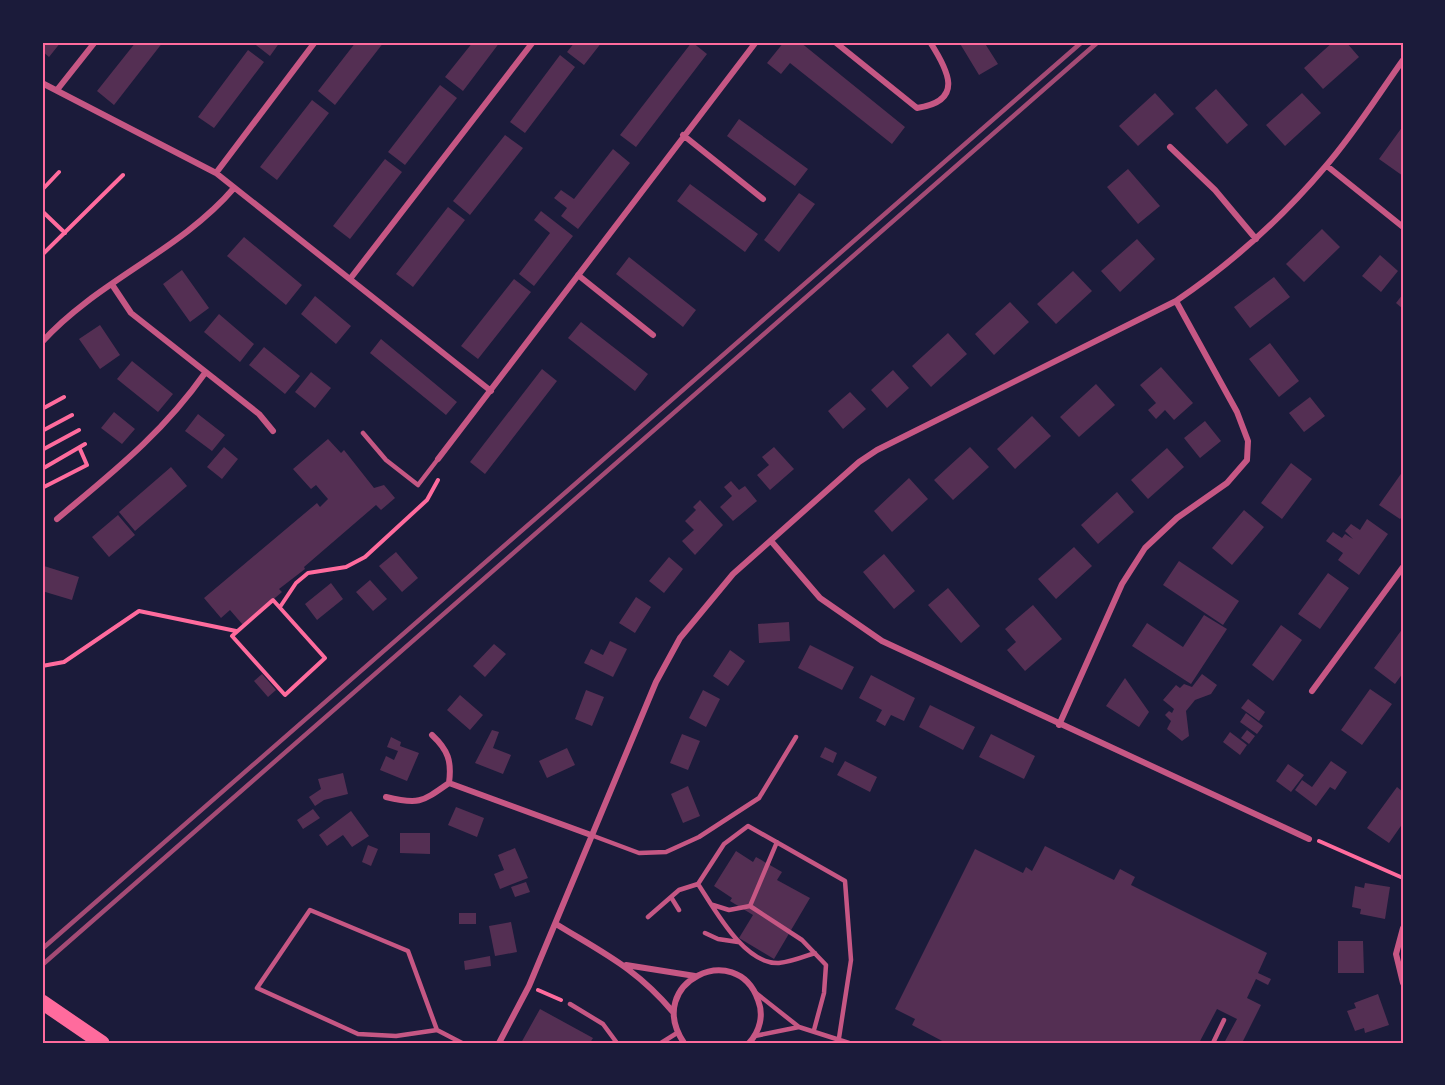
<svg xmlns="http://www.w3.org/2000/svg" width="1445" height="1085" font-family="Signika,sans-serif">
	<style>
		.building { fill: #542f53 }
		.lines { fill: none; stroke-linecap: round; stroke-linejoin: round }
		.path { stroke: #ff6b9d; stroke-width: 4 }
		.service { stroke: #c65784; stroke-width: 4.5 }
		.minor { stroke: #c65784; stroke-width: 6 }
		.primary { stroke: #ff6b9d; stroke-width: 15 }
		.rail { stroke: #a44b75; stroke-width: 4.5 }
		.neatline { fill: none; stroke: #ff6b9d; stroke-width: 2 }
	</style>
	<rect width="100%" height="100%" fill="#1b1b3a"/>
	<path class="building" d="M42,42H61L49,57L42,51Z
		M136,42H163L114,105L97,91Z
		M252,42H280L270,56Z
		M356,42H384L335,105L318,91Z
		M473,42H500L463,91L445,77Z
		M575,42H602L584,65L567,52Z
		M692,42L707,54L636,147L620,135Z
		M784,42H800L905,127L892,144L790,63L781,74L767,63Z
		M959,42H984L998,64L979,75Z
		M1333,42H1346L1359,57L1323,89L1304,68Z
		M248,50L264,62L214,128L198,117Z
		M560,55L575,67L525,133L510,122Z
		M440,85L457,98L405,165L388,152Z
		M1216,89L1248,125L1227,144L1195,108Z
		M1155,93L1174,114L1138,146L1119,126Z
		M1302,93L1321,113L1285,146L1266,125Z
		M312,100L329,113L277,180L260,167Z
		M739,119L808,169L795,186L727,136Z
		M1403,126V176L1379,159Z
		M505,135L523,148L470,215L453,201Z
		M613,149L630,163L578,229L561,216L567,208L554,198L561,190L574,199Z
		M385,159L402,172L350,239L333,226Z
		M1128,169L1160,206L1138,224L1107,187Z
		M690,184L758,234L745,252L677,201Z
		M799,193L815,204L779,252L764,240Z
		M448,207L465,220L413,287L396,274Z
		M541,211L573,236L534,286L519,274L550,233L534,220Z
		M1322,229L1340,247L1304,282L1286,264Z
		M244,237L302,285L286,305L227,256Z
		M1137,239L1155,259L1120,292L1101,271Z
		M1380,255L1398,271L1381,292L1362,276Z
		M629,257L696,310L683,327L616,274Z
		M182,270L209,308L190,322L163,284Z
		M1073,271L1092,291L1056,324L1037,304Z
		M1274,277L1290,297L1250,328L1234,307Z
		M514,279L531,292L478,359L461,346Z
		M1403,294V309L1396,303Z
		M315,296L351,326L336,344L301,314Z
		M1010,302L1029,322L994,355L975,334Z
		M219,314L254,344L240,362L204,332Z
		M581,322L648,374L635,391L568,338Z
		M100,325L120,355L100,369L79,339Z
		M948,333L967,354L931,387L912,366Z
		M381,339L457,402L446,415L370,353Z
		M1270,343L1299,381L1279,397L1249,359Z
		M264,347L300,376L285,394L249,365Z
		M132,361L173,394L158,412L117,379Z
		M1161,367L1193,403L1174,420L1165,410L1156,419L1148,410L1156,403L1140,385Z
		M542,369L557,381L485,474L470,462Z
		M893,370L909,388L887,408L871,390Z
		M311,372L331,388L315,408L295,392Z
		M1096,384L1115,405L1079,437L1060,417Z
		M850,392L866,409L843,429L828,411Z
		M1310,397L1325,416L1304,432L1289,413Z
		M114,412L135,429L122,444L101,428Z
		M198,414L225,435L212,451L185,431Z
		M1032,416L1051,436L1015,469L997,449Z
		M1205,421L1221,441L1200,458L1184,438Z
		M328,439L341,453L344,450L374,488L384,485L395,498L381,510L376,505L304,567L305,569L279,589L282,592L243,625L230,610L221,618L204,598L317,503L320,507L328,499L316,485L311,489L293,469Z
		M224,447L238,459L222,479L207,467Z
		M774,447L794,469L770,490L757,475L769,465L762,457Z
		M970,447L989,467L953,500L934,480Z
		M1167,448L1184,467L1148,499L1131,480Z
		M1291,463L1312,479L1282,519L1261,503Z
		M171,467L187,486L135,531L119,512Z
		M1403,471V516L1400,519L1379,505Z
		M909,478L928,499L892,532L874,511Z
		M731,481L739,490L745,486L757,501L733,521L720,507L732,496L724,487Z
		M1117,492L1134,512L1098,544L1081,525Z
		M700,500L723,525L695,555L682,541L694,530L685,521L696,510L693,507Z
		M1244,510L1264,527L1232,565L1212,548Z
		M118,515L135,535L109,557L92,537Z
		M1367,519L1388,534L1359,575L1338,560L1343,553L1326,541L1333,532L1342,538L1345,534L1353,539L1345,531L1351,524L1360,530Z
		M1074,547L1092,566L1056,599L1038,579Z
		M396,552L418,578L402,592L379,566Z
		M884,554L915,591L894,609L863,572Z
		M669,557L683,569L664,593L649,581Z
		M1179,561L1239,601L1223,625L1163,585Z
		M44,566L79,577L72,600L42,591Z
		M1328,573L1349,588L1320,629L1298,614Z
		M370,580L387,599L373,611L356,592Z
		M331,583L343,599L317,620L305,604Z
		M948,588L980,626L961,643L928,605Z
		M636,597L651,607L635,633L619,623Z
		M1033,605L1062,639L1025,671L1007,650L1016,642L1005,629Z
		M1204,615L1227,629L1191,684L1132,646L1147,623L1183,647Z
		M789,622L790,641L759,643L758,624Z
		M1281,625L1302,640L1273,681L1252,665Z
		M1403,628V673L1395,684L1374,668Z
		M610,641L627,649L613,677L584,663L591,649L603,655Z
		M494,644L506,654L485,677L473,666Z
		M810,645L854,667L842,690L798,668Z
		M730,650L745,661L728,686L713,676Z
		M262,674L276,690L268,697L254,681Z
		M1202,674L1217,685L1211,694L1195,700L1186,711L1189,736L1182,741L1167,729L1171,721L1165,715L1169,711L1172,713L1174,709L1163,700L1176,685L1180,688L1184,684L1192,687Z
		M871,675L915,698L904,721L891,715L885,726L876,721L882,710L859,698Z
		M1125,678L1149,712L1139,727L1106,706Z
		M1370,689L1392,704L1362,745L1341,730Z
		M586,690L604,697L592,726L575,719Z
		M703,690L720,699L706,727L689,718Z
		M460,695L483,715L470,730L447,710Z
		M1248,699L1265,712L1259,721L1241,708Z
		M930,705L975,727L963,750L919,727Z
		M1246,713L1263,726L1257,734L1240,722Z
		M492,730L499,732L493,748L511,755L503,774L475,763Z
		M1247,730L1255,736L1249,744L1241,738Z
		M1230,732L1247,745L1240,755L1223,742Z
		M682,734L700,741L688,770L670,763Z
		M991,734L1035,756L1024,779L979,757Z
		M391,737L401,742L400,746L419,753L407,781L380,770L386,756L394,760L398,751L387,747Z
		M825,747L837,753L833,763L820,757Z
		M567,748L575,765L547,778L539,761Z
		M845,761L877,777L870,792L837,775Z
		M1331,761L1347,772L1335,790L1330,787L1316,806L1295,790L1302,780L1312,787Z
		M1288,764L1304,775L1291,792L1276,781Z
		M343,773L348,794L324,800L315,806L309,797L321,789L318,779Z
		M688,786L700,816L683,823L671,794Z
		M1397,787L1403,792V823L1389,843L1367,828Z
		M456,807L484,818L477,837L448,825Z
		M313,809L320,818L303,829L297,820Z
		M351,811L369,836L352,847L343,835L327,846L319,835Z
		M400,833H430V854L400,853Z
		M368,845L378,849L371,866L362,862Z
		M1045,846L1114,880L1120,869L1135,877L1131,885L1267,953L1258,973L1271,979L1268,985L1256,979L1247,998L1261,1005L1242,1043H1224L1237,1019L1217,1009L1199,1043H946L912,1025L915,1019L895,1009L975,849L1023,873L1026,867L1032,871Z
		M515,848L528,878L500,889L494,874L504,870L498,855Z
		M736,851L753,862L756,857L782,872L777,880L810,898L774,959L739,938L753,915L730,901L732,898L714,886Z
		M526,882L530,892L515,897L511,887Z
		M1365,883L1390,887L1385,919L1360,914L1361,909L1352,907L1355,886L1364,888Z
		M459,913H476V924H459Z
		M511,922L517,952L495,956L489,926Z
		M1338,941H1363L1364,973H1338Z
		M490,956L491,966L465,970L464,961Z
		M1378,994L1389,1025L1365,1033L1364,1028L1355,1031L1347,1011L1356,1008L1354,1003Z
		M540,1009L593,1038L590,1043H521Z"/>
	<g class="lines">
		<path class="path" d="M42,190L59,172
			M42,211L65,233
			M42,255L123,175
			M42,409L64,397
			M42,431L72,415
			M42,450L79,430
			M42,469L85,444
			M42,488L87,465L80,449
			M273,600L325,658L285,695L232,636Z
			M280,607L296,583L308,573L346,567L365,557L427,500L438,480
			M42,666L64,662L139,611L236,631
			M1319,841L1403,878
			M538,990L561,1000"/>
		<path class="service" d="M363,433L386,460L418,485L438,459
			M591,835L639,853L666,852L699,837L759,798L796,737
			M671,897L679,910
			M713,905L729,910L750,906L802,940L826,965L824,993L814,1030
			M750,906L777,842
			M648,917L679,890L698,884
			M705,933L718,939L738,942
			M815,953C803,957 791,962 779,963C744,965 714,908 698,884L724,844L748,826L845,881L851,960L839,1038
			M756,993L799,1027
			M570,1004L603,1024L617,1043
			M437,1030L408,951L310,910L257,988L358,1034L396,1036L437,1030L462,1043
			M755,1036L799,1027L849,1043
			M661,1043L677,1033
			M1213,1043L1224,1020"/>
		<path class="minor" d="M835,42L917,108C965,101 948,70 930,42
			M42,83L216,173L491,391
			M57,90L95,42
			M683,135L763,199
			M1170,147L1215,190L1256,239
			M1327,166L1403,227
			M216,173L315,42
			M578,275L653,335
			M350,279L533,42
			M113,286L131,313L259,414L273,431
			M42,342C97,281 180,251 234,188
			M438,459L756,42
			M57,519C113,472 162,434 205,373
			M771,541L820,598L882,641L1309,839
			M1312,691L1403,567
			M1059,725L1122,584L1145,548L1177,518L1227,483L1247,460L1248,441L1237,412L1176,301
			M449,783L591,835
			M386,797C419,805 422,802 449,783C452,761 448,750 432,735
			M556,924C603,953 636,968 673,1012
			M1403,928L1396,954L1403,983
			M626,965L695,976
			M499,1043L529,986L656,682L680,638L733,574L859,462L877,450L1176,301C1232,263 1281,219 1325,167C1354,134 1378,95 1403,60
			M684,1043C643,982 737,939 758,1000C764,1015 760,1031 749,1043"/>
		<path class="primary" d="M42,1002L102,1043"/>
		<path class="rail" d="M42,949L1082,42
			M42,965L1098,42"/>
	</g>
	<rect width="1445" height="1085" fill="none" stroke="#1b1b3a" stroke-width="87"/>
	<rect x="44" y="44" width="1358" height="998" class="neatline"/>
</svg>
